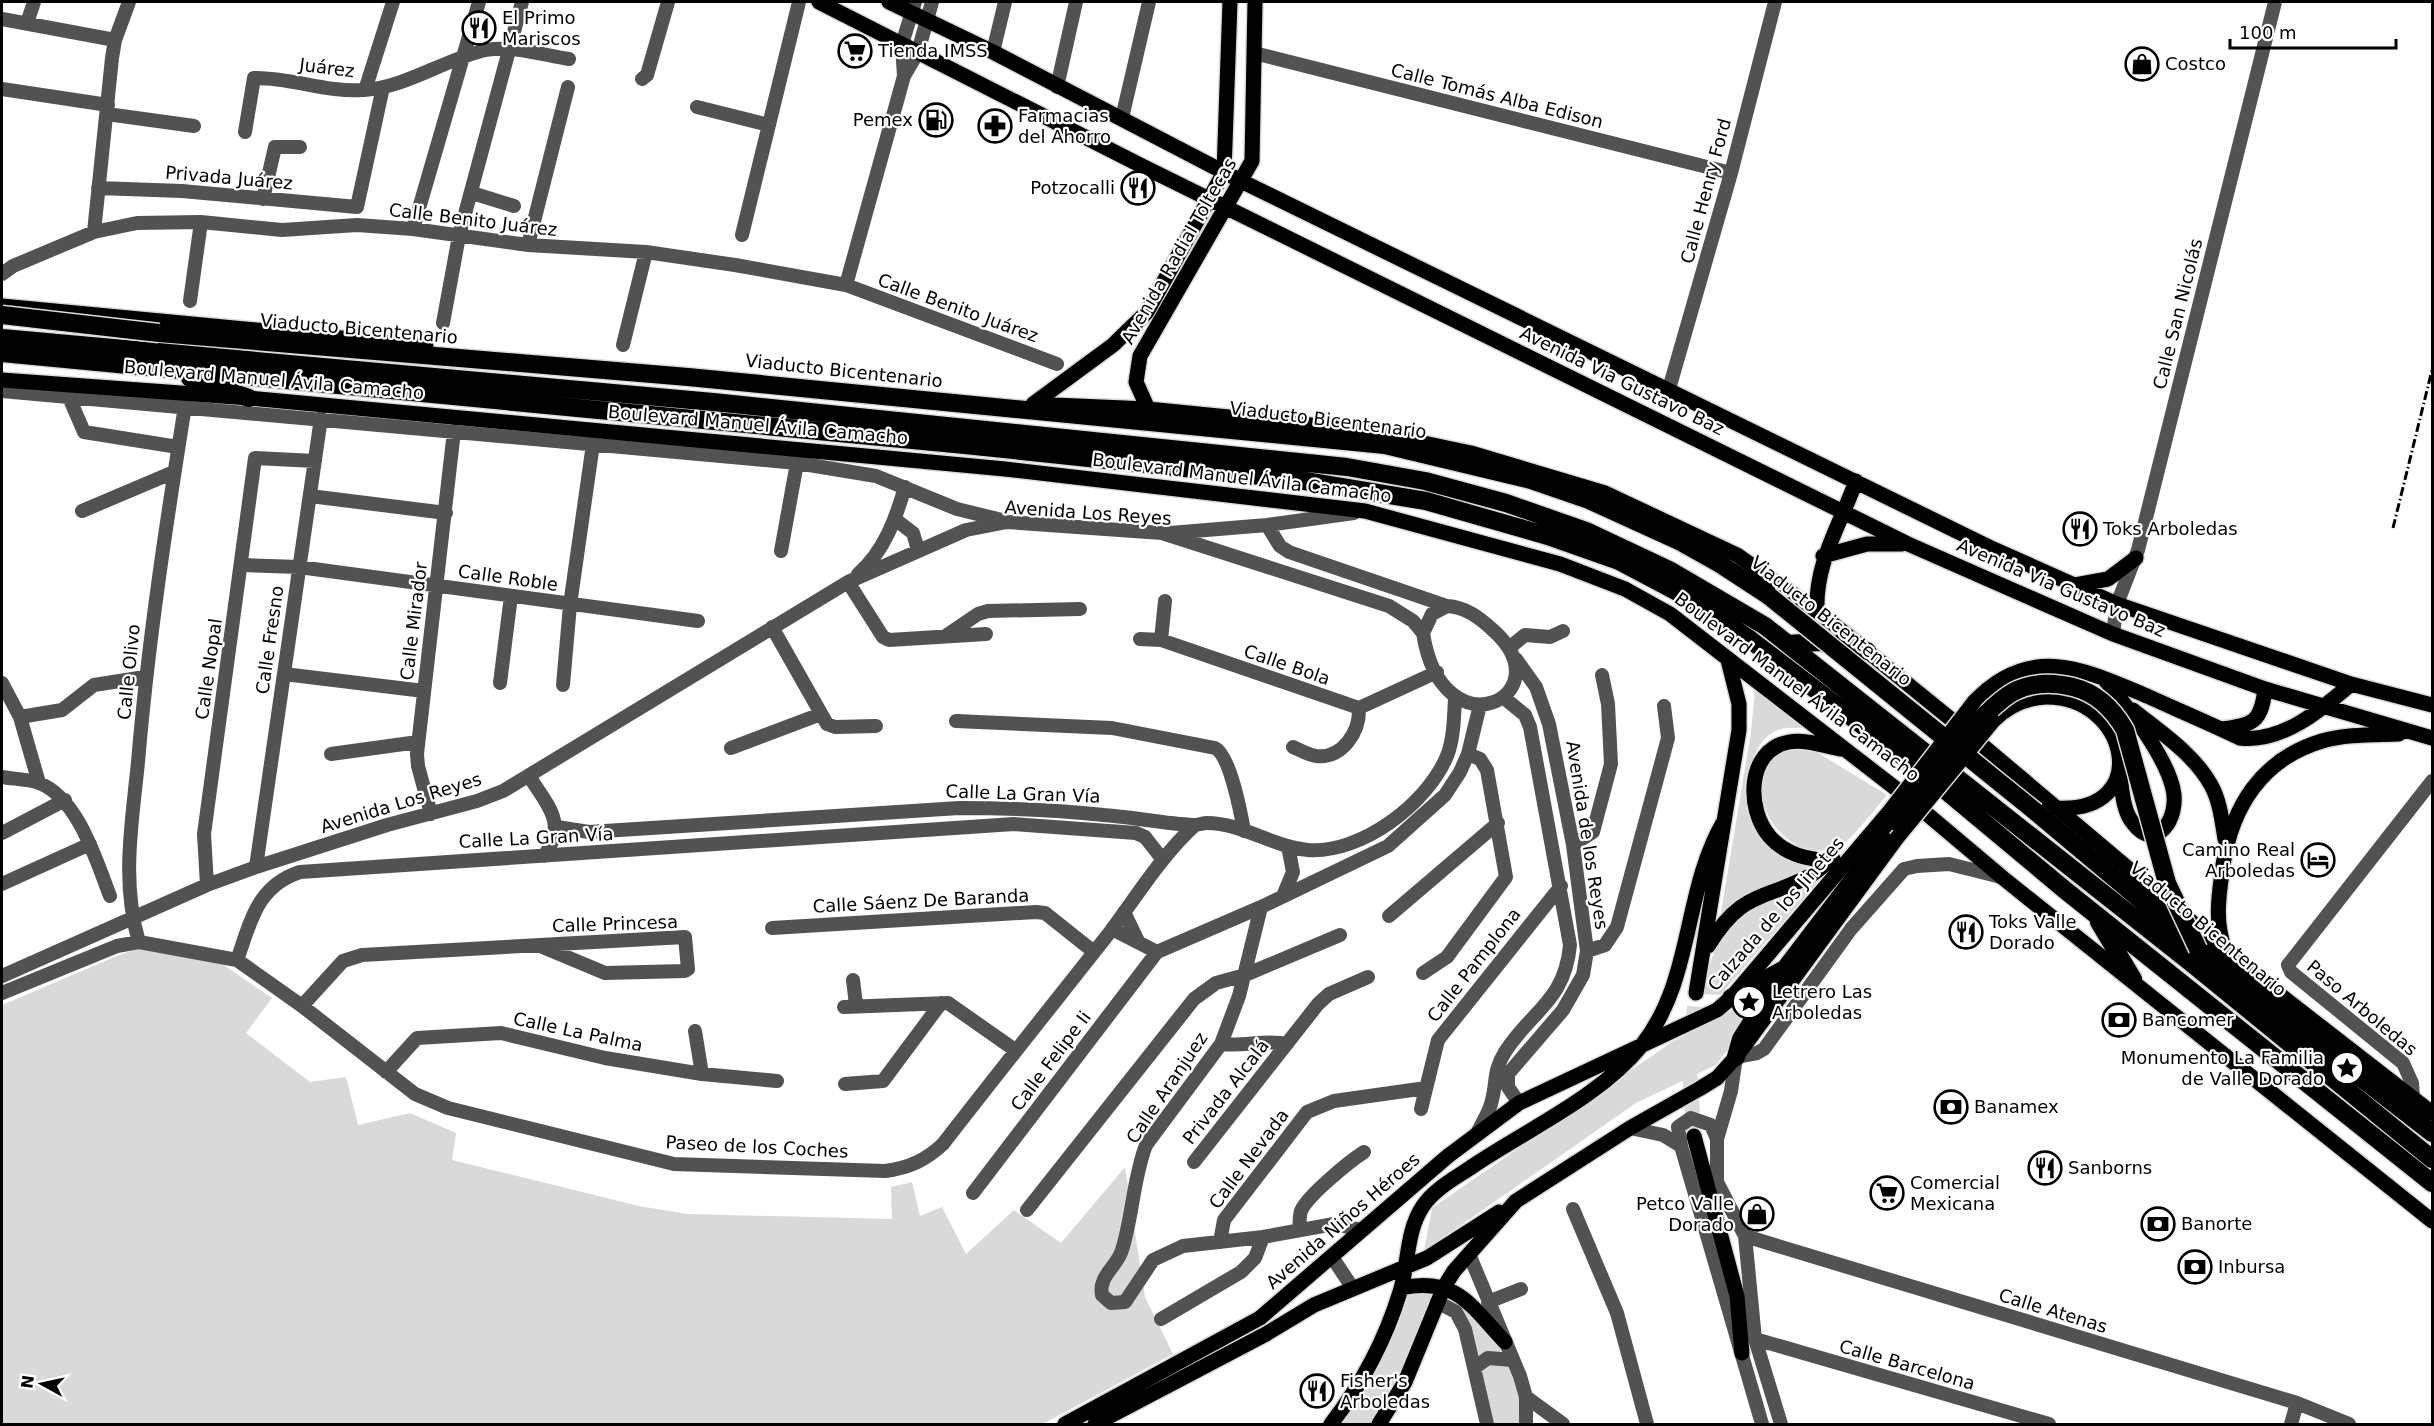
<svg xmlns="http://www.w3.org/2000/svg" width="2434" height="1426" font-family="'DejaVu Sans',sans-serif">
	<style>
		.green { fill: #d9d9d9 }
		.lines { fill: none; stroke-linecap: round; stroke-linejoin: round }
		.major-tunnel { stroke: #d9d9d9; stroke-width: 15; stroke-dasharray: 15 8; stroke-linecap: butt }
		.major-casing { stroke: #dbdbdb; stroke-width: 18 }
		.highway-casing { stroke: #dbdbdb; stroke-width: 21 }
		.minor { stroke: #525252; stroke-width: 14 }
		.major { stroke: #000; stroke-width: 15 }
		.highway { stroke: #000; stroke-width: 18 }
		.rail { stroke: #000; stroke-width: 3; stroke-dasharray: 9 3 1.5 3; stroke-linecap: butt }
		.major-bridge-casing { stroke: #dbdbdb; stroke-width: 18; stroke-linecap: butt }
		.highway-bridge-casing { stroke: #dbdbdb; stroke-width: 21; stroke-linecap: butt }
		.major-bridge { stroke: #000; stroke-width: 15 }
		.highway-bridge { stroke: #000; stroke-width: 18 }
		.labels { text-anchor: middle; stroke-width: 4.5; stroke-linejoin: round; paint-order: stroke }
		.poi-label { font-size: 18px; fill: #000; stroke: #fff; text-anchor: start }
		.street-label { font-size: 18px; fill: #000; stroke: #fff }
	</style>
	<rect width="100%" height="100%" fill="#fff"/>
	<path class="green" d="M1755,689L1804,728C1797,728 1788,727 1781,729C1769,732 1760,743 1755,754C1741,785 1743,820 1768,844C1779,855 1801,860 1815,866L1753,891L1720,918L1751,732Z
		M1807,746L1887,795C1878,805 1851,841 1841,845C1794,868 1748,811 1765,767C1768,761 1775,754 1779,749Z
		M1816,881L1817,883L1720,995L1705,994C1706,956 1728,916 1763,900C1780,892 1798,887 1816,881Z
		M140,949L222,964L272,998L246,1033L310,1082L346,1077L358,1125L410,1113L456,1133L452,1160L639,1206L687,1214L892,1219L891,1187L912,1182L920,1216L942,1207L966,1254L1014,1210L1061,1243L1125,1167L1145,1297L1173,1354L1043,1424H2V1005L124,953Z
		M1738,1007L1743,1029L1716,1065L1636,1103L1424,1251L1432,1208L1672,1042Z
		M1442,1288L1414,1360L1375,1424H1334L1402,1289Z
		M1456,1294L1512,1359L1474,1367L1466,1329L1438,1302Z
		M1504,1358L1518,1377L1524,1424H1489L1475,1369Z"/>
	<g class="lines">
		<path class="major-tunnel" d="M1694,1136L1689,1061L1696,993"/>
		<g class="major-casing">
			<path id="major" d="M819,2L1142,166L1908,544L2113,634L2265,689L2432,738
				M889,2L993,52L1243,182L1989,547L2117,604L2351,684L2432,705
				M2,306L426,346
				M2,380L249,398L1005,469L1365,511L1560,564L1625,589L1670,614L1908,798L2003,878L2432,1221
				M1033,404L1113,345L1147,312L1224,172L1230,2
				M1054,405L1148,409L1362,430L1471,453L1605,493L1737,555L1817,611L1867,651L1963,729L2257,977L2432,1113
				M1148,409L1136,382L1140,356L1252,161L1255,2
				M1823,556L1867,544H1902
				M2075,585L2108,579L2136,558
				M1817,611C1815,563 1840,525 1856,481
				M2105,680C2127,706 2166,756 2173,789C2180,819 2155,853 2133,823C2122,810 2122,786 2119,770
				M1974,702C2030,643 2083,669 2147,696C2178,710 2209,723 2240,738C2282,743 2321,710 2351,684
				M2133,710C2160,732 2194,754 2211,785C2220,801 2222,821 2225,839
				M1993,721C2008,706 2025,698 2046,697C2129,696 2154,814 2056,808
				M2221,729C2254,725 2261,722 2265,689
				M1829,861C1807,859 1786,855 1770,837C1746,810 1746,750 1789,742C1806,739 1824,746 1840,749
				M1708,946C1741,892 1760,901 1810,876C1818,871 1825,864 1833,859
				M2225,950C2214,920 2219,895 2223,865C2232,806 2262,759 2322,741C2346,734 2374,735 2399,734
				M1696,993L1739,730V704L1728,660
				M1694,1136L1737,1296L1742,1353
				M1401,1288C1456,1276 1471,1306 1505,1342
				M1065,1424L1260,1318L1448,1156L1519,1103L1717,1010L1731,998L1889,812
				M1095,1424L1266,1334L1314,1305L1427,1258L1499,1212
				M1331,1424C1362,1384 1385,1341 1400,1292C1409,1263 1406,1231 1423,1206C1434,1189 1457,1177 1473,1166C1528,1129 1600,1097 1642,1045C1694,979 1683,890 1724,821
				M1379,1424L1405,1382L1444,1287L1454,1271L1516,1201L1630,1128L1699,1089L1717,1078L1736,1057L1896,839"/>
		</g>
		<g class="highway-casing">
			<path id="highway" d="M159,333L688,377L1385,445L1531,480L1589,500L1679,541L1720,564L1769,596
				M2,338L713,402L1347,467L1425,481L1506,503L1586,531L1671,571L1765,626L2190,962L2432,1159
				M2,353L965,445L1299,480L1426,501L1548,536L1619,561L1687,597L1748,638L1926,774L2065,890L2432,1183
				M190,378L249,398
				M1788,644L1820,642L1867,651
				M2036,812L2253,994L2432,1133
				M2099,922L2133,979
				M1731,998L1783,970
				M1736,1057L1741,1039L1785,969L1897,822"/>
		</g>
		<path class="minor" d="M2,19L115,40
			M27,23L34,2
			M993,52L1005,2
			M1254,53L1731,173
			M904,76L902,44L915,2
			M642,79L647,75L668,2
			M1057,87L1076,2
			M2,89L108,105
			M365,90L393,2
			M697,107L769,125
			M107,114L194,126
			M1122,118L1149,2
			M245,132L254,78C290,77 327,93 364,90C407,87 445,59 486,50C512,45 543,55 569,59
			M98,188L182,191L357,207L383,87
			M472,193L514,206
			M263,199L275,147H300
			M413,229L479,2
			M94,232L112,58L115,40L129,2
			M742,235L799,2
			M528,245L568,87
			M2,274L13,266L94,232L137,223L201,222L282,230L357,225L413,229L528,245L646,252L735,265L846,285L1057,364
			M846,285L904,76L918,52L932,2
			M190,301L201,222
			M443,323L459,236L522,2
			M623,345L646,252
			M1669,389L1731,173L1775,2
			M2,391L797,463L876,476L957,509L1002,520
			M68,395L84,432L178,447
			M310,496L446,513
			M82,511L174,472
			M896,520L913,533L918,550
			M1267,525L1280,546L1289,552L1447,606
			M1170,533L1267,525L1354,513
			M781,551L797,463
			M241,565L299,567L698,621
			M858,574C884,552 896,518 905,487
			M848,582L883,637L889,640L986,634
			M1447,606C1466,607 1480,618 1494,631C1565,696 1442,756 1423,633L1432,614Z
			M772,627L827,724L835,727L876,726
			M2113,634L2117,604L2138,550L2275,2
			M947,635L978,614L988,611L1080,609
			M1140,639L1161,640L1359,708L1437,672
			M1161,640L1165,601
			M1509,648L1525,635L1550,637L1563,631
			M1516,659L1536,687L1549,724L1573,845L1587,951L1583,975L1563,1010L1508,1074V1087L1519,1103
			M284,674L424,691
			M2,683L20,717L39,783
			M500,683L511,596
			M563,685L570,605L593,444
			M20,717L62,710L94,685L145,677
			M956,721L1112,728L1215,748C1230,755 1241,814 1244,831
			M1293,747C1300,750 1308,755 1316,756C1343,759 1360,731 1359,708
			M731,748L821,714
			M331,754L418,742
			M529,776C547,805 568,823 544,856
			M2,777C13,779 28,779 39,783C78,798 96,860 110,896
			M431,814L418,766L417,754L454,431
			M557,827L589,832L959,808C1007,808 1055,810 1104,815C1134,817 1164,824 1194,825C1198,825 1203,823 1207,823C1242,823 1273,847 1308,850C1361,854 1427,804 1447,756C1454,738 1454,717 1455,698
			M2,833L65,800
			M1573,845L1593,832L1611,764L1608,704L1602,675
			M256,867L321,418
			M2,884L90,844
			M207,885L204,834L255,458L315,461
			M1283,896L1293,872L1288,846
			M1261,907L1239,996L1221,1044L1146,1145C1133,1179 1133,1215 1122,1250C1117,1267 1098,1276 1102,1295L1111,1303L1125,1302L1153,1260L1183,1246L1263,1237L1334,1224L1362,1230
			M1124,912L1139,943
			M1389,916L1498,823
			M772,928L1036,912L1045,913L1094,952
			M1112,929L1157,952
			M139,942C121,882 132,823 138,762C148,643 166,525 185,406
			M1587,951L1605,945L1617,927L1668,738L1664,706
			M237,960C251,921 257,886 300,872L1014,824L1136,833L1145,837L1163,860
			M1423,973L1447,957L1506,877L1487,770L1480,759L1468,754
			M2,976L207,885L256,867L387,825L477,801L503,791L848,582L966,530L1007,522L1162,533L1389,606L1413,621L1423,633
			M853,980L856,1005
			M2,993L117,946L139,942L237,960L302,1006L415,1094L448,1108L674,1164L885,1171C909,1168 926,1160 943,1144C998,1073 1054,1003 1110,932C1137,896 1161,856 1195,825
			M302,1006L343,961L362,955L685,937L688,969L685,971L605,973L538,945
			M844,1007L948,1003L1015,1050
			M695,1031L702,1074
			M1221,1044C1244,1047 1265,1039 1287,1044
			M386,1072L417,1038L501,1033L605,1058L702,1074L777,1081
			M845,1084L883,1081L941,1003
			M2413,1098L2412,1083L2403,1063L2291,972L2288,965L2432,781
			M1421,1109L1438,1040L1561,886
			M1630,1128L1663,1135L1681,1146L1762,1424
			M1477,1134C1482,1122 1490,1112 1492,1100C1497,1081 1493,1071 1505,1052C1531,1011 1565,1001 1570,945L1530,727L1525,715L1503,697
			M1681,1146L1678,1127L1691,1118L1711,1125L1717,1139
			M1194,1162L1318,1004L1329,994L1368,977
			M973,1193L1157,952L1261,907L1388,846L1445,795L1460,772L1468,754L1480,705
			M1573,1209L1617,1313L1647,1424
			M1027,1210L1194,999L1216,983L1245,975L1340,935
			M1299,1230C1300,1224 1299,1217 1301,1211C1307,1196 1350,1161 1364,1152
			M1745,1236L2297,1403L2349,1424
			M1220,1242L1224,1220L1307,1112L1334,1101L1426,1088
			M1469,1254L1520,1376L1526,1397V1424
			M1332,1257L1352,1287
			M1437,1302L1456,1312L1465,1329L1487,1424
			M1488,1302L1521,1289
			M1161,1319L1241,1272L1255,1258L1263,1237
			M1755,1339L2049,1424
			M1474,1368L1488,1358L1513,1360
			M1526,1397L1563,1424
			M1781,1424L1755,1339L1745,1236L1717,1182V1139L1731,1091L1736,1057L1757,1053L1764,1049L1851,929L1904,869L1917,866L1949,864L2001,877
			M2291,1424L2297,1403"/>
		<use href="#major" class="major"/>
		<use href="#highway" class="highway"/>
		<path class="rail" d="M2393,528L2432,370"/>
		<g class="major-bridge-casing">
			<path id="major-bridge" d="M1889,812L1974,702
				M1896,839L1993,721"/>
		</g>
		<g class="highway-bridge-casing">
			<path id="highway-bridge" d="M2,315L159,333
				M1769,596L2036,812
				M1897,822C1925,788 1979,710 2015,691C2034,682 2053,682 2073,687C2097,693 2113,709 2125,730L2167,883L2198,949"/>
		</g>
		<use href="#major-bridge" class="major-bridge"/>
		<use href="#highway-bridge" class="highway-bridge"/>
	</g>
	<defs>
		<g id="restaurant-ring" transform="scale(1.725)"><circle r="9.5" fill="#fff" stroke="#000" stroke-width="1.5"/><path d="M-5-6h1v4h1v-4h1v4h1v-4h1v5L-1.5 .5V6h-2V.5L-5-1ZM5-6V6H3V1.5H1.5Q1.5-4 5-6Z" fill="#000"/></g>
		<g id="supermarket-ring" transform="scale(1.725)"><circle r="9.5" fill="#fff" stroke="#000" stroke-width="1.5"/><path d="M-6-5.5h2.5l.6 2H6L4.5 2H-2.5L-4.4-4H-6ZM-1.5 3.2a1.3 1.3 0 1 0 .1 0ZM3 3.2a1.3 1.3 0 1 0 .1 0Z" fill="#000"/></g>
		<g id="shop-ring" transform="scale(1.725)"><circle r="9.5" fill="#fff" stroke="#000" stroke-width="1.5"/><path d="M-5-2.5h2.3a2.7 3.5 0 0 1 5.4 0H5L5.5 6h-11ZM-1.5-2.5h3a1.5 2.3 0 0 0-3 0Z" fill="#000"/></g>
		<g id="fuel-ring" transform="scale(1.725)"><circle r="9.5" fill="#fff" stroke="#000" stroke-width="1.5"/><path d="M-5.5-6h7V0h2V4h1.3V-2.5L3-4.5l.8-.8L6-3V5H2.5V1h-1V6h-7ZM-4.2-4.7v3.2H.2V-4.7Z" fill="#000"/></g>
		<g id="pharmacy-ring" transform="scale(1.725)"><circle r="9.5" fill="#fff" stroke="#000" stroke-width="1.5"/><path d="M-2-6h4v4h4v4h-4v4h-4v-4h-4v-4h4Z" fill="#000"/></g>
		<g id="hotel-ring" transform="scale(1.725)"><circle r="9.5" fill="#fff" stroke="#000" stroke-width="1.5"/><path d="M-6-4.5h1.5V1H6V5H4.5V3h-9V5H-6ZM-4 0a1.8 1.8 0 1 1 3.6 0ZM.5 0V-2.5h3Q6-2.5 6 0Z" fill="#000"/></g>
		<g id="sight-ring" transform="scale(1.725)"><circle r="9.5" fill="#fff" stroke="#000" stroke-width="1.5"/><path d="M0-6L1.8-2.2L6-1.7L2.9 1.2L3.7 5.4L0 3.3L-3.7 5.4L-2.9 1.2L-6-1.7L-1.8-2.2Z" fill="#000"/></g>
		<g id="bank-ring" transform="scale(1.725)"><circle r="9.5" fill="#fff" stroke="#000" stroke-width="1.5"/><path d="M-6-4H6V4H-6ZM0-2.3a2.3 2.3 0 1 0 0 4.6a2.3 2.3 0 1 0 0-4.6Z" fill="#000"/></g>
	</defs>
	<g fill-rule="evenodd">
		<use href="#restaurant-ring" x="479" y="28"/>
		<use href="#supermarket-ring" x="855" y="51"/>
		<use href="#shop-ring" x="2142" y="64"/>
		<use href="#fuel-ring" x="936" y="120"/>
		<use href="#pharmacy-ring" x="995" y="126"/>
		<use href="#restaurant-ring" x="1138" y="188"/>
		<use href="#restaurant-ring" x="2080" y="529"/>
		<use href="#hotel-ring" x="2318" y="860"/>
		<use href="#restaurant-ring" x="1966" y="932"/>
		<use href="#sight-ring" x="1749" y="1002"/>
		<use href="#bank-ring" x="2119" y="1020"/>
		<use href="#sight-ring" x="2347" y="1068"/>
		<use href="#bank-ring" x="1951" y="1107"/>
		<use href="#restaurant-ring" x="2045" y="1168"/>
		<use href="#supermarket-ring" x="1887" y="1193"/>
		<use href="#shop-ring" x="1757" y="1214"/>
		<use href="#bank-ring" x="2158" y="1224"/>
		<use href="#bank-ring" x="2195" y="1267"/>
		<use href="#restaurant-ring" x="1317" y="1391"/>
	</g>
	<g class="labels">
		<g class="poi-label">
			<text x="502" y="24">El Primo<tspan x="502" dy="21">Mariscos</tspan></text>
			<text x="878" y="57">Tienda IMSS</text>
			<text x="2165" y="70">Costco</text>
			<text x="1018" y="122">Farmacias<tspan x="1018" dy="21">del Ahorro</tspan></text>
			<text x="913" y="126" text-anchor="end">Pemex</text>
			<text x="1115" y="194" text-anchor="end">Potzocalli</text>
			<text x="2103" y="535">Toks Arboledas</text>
			<text x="2295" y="856" text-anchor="end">Camino Real<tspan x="2295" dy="21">Arboledas</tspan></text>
			<text x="1989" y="928">Toks Valle<tspan x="1989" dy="21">Dorado</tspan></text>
			<text x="1772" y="998">Letrero Las<tspan x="1772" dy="21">Arboledas</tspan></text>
			<text x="2142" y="1026">Bancomer</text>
			<text x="2324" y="1064" text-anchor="end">Monumento La Familia<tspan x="2324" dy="21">de Valle Dorado</tspan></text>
			<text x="1974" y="1113">Banamex</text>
			<text x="2068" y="1174">Sanborns</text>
			<text x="1910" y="1189">Comercial<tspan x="1910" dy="21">Mexicana</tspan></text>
			<text x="1734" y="1210" text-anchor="end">Petco Valle<tspan x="1734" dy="21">Dorado</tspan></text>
			<text x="2181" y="1230">Banorte</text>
			<text x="2218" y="1273">Inbursa</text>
			<text x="1340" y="1387">Fisher's<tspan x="1340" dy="21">Arboledas</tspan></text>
		</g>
		<g class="street-label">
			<text transform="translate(327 68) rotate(7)" y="6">Juárez</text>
			<text transform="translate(1497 96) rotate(14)" y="6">Calle Tomás Alba Edison</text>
			<text transform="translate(229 178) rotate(5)" y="6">Privada Juárez</text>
			<text transform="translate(1706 191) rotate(-75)" y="6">Calle Henry Ford</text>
			<text transform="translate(473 220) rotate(7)" y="6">Calle Benito Juárez</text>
			<text transform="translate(1179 251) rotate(-60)" y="6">Avenida Radial Toltecas</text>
			<text transform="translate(958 308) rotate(20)" y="6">Calle Benito Juárez</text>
			<text transform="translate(2178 314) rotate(-76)" y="6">Calle San Nicolás</text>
			<text transform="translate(359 329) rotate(5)" y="6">Viaducto Bicentenario</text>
			<text transform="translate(844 371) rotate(6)" y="6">Viaducto Bicentenario</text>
			<text transform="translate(274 380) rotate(5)" y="6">Boulevard Manuel Ávila Camacho</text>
			<text transform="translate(1622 381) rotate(26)" y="6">Avenida Via Gustavo Baz</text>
			<text transform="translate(1328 420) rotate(7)" y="6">Viaducto Bicentenario</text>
			<text transform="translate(758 425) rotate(5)" y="6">Boulevard Manuel Ávila Camacho</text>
			<text transform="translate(1242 478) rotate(7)" y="6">Boulevard Manuel Ávila Camacho</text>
			<text transform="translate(1088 513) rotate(4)" y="6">Avenida Los Reyes</text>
			<text transform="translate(508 578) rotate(8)" y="6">Calle Roble</text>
			<text transform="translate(2061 588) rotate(23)" y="6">Avenida Via Gustavo Baz</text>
			<text transform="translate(414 621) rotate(-83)" y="6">Calle Mirador</text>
			<text transform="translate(1831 621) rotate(38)" y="6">Viaducto Bicentenario</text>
			<text transform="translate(270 640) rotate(-82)" y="6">Calle Fresno</text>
			<text transform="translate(1287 665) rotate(19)" y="6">Calle Bola</text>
			<text transform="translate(209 669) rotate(-82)" y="6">Calle Nopal</text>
			<text transform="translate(129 672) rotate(-84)" y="6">Calle Olivo</text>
			<text transform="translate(1797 687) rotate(37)" y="6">Boulevard Manuel Ávila Camacho</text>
			<text transform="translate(1023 794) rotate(2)" y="6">Calle La Gran Vía</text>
			<text transform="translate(401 803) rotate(-17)" y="6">Avenida Los Reyes</text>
			<text transform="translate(1587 835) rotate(81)" y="6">Avenida de los Reyes</text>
			<text transform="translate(536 838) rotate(-3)" y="6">Calle La Gran Vía</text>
			<text transform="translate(921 901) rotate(-3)" y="6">Calle Sáenz De Baranda</text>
			<text transform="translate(1776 914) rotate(-49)" y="6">Calzada de los Jinetes</text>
			<text transform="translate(615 924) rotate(-2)" y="6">Calle Princesa</text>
			<text transform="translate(2208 929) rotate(40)" y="6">Viaducto Bicentenario</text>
			<text transform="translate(1474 965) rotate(-52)" y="6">Calle Pamplona</text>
			<text transform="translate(2362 1008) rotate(40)" y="6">Paso Arboledas</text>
			<text transform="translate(578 1032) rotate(12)" y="6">Calle La Palma</text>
			<text transform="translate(1051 1061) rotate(-53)" y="6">Calle Felipe Ii</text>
			<text transform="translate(1167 1088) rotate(-56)" y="6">Calle Aranjuez</text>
			<text transform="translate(1226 1092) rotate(-52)" y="6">Privada Alcalá</text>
			<text transform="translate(757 1147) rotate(3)" y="6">Paseo de los Coches</text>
			<text transform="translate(1249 1159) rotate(-53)" y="6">Calle Nevada</text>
			<text transform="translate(1343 1221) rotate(-41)" y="6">Avenida Niños Héroes</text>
			<text transform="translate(2053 1311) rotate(17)" y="6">Calle Atenas</text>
			<text transform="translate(1907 1365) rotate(16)" y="6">Calle Barcelona</text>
		</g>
	</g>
	<rect width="2434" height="1426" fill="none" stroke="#000000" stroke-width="6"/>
	<g transform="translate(42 1384) rotate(278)" stroke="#ffffff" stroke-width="4.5" paint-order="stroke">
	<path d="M0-4.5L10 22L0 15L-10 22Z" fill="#000000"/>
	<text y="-9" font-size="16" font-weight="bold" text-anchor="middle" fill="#000000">N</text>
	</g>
	<path d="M2230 39v9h166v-9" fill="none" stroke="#000000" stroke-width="3"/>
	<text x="2239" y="39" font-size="18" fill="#000000" stroke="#ffffff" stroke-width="4.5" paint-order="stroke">100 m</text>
</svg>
